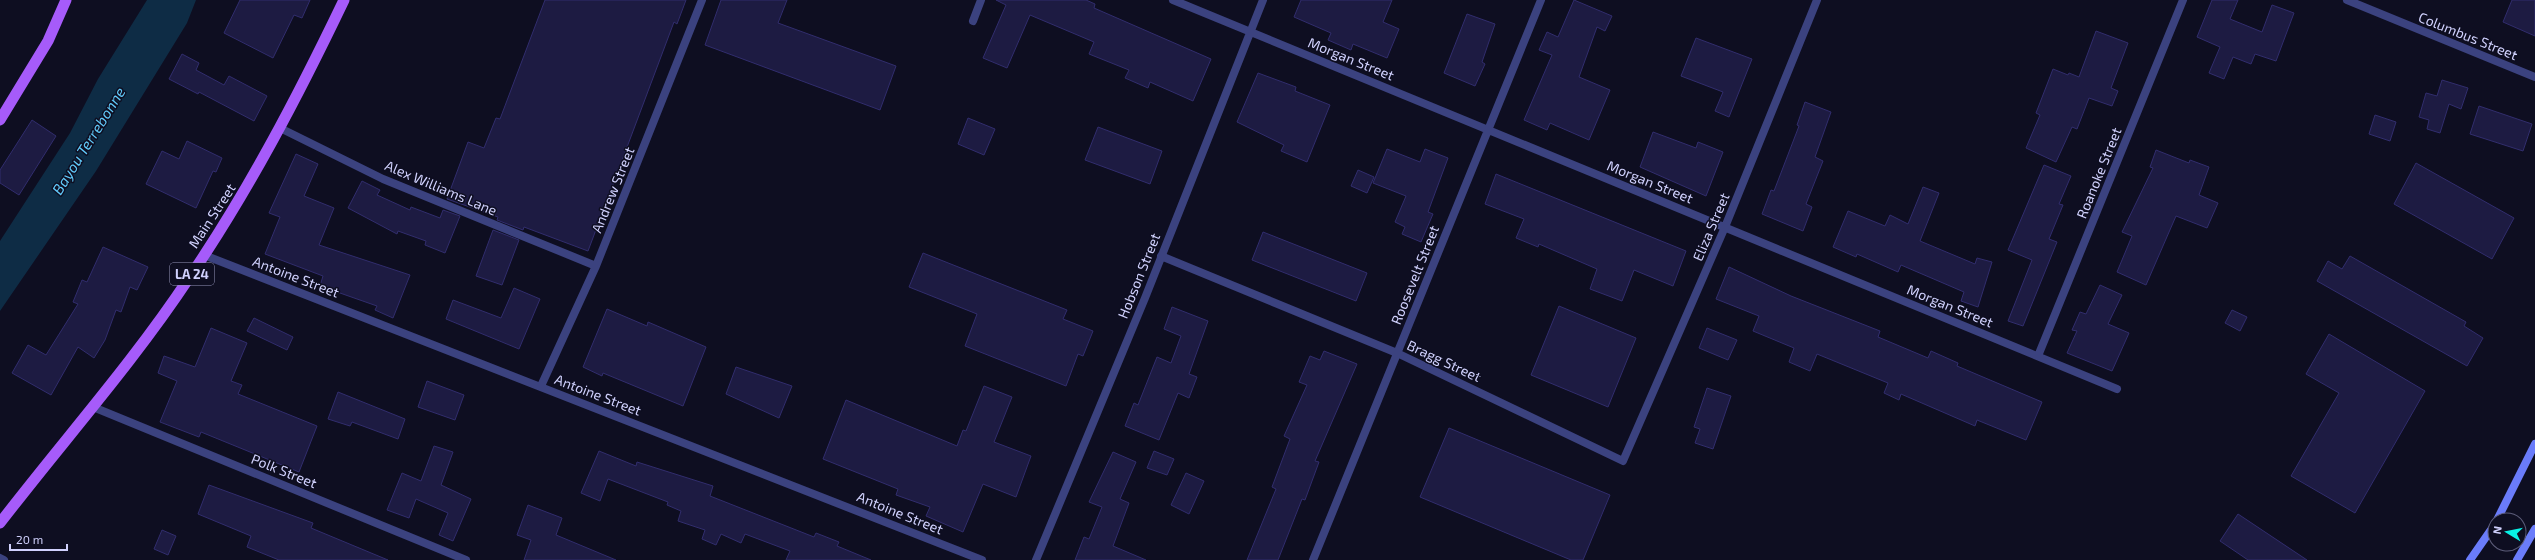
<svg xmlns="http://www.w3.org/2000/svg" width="2535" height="560" font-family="'Exo 2',sans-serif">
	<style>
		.water { fill: #0e2c45 }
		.building { fill: #1d1b42; stroke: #312d6d }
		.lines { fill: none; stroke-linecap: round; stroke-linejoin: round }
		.minor { stroke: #3b427f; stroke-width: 8 }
		.tertiary { stroke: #3b427f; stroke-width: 8 }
		.secondary { stroke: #6a7cfa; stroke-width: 8 }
		.primary { stroke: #a65bfa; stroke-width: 11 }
		.labels { text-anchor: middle; stroke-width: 3; stroke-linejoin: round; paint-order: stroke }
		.shield { fill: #0e0e21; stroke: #9696bb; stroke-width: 1 }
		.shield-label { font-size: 13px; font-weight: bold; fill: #d0d1fd }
		.street-label { font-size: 14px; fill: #d0d1fd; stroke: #0e0e21 }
		.water-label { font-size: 15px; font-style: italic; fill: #61cafa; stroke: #0e0e21 }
	</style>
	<rect width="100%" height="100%" fill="#0e0e21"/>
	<path class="water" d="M147,0H196L187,23L96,171L0,311V241L70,133L98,79Z"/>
	<path class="building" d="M240,0H310L302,18L294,15L273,58L224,33Z
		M545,0H686L677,24L674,22L588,251L524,227L523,230L497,220L498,217L447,199L468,142L484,148L496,118L500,119Z
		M721,0H787L778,23L896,66L880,110L705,45Z
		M996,0H1086L1095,4L1094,8L1211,59L1193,101L1150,82L1148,88L1125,78L1129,70L1089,54L1094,42L1030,15L1007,68L983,58L1006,5Z
		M1301,0H1392L1383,22L1399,29L1387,58L1353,44L1351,50L1328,40L1331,33L1294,17Z
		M1574,0L1612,16L1605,31L1597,27L1579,77L1610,90L1589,140L1550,123L1547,130L1524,120L1552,55L1539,50L1547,32L1558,37Z
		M2212,0H2238L2230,19L2262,32L2272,5L2294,13L2276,61L2255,54L2251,64L2233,57L2224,79L2209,73L2220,47L2197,37Z
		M2512,0H2535V36L2503,22Z
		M1467,14L1495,24L1482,62L1485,64L1475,86L1444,73Z
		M2096,31L2128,43L2111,88L2118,91L2112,106L2089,98L2077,129L2072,127L2056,162L2026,148L2040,115L2036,113L2053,69L2068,75L2069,73L2079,77Z
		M1696,38L1752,59L1729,117L1715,111L1723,92L1681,76Z
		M182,54L199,63L196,70L224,85L229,76L267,96L254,121L199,92L198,94L169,79Z
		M1258,73L1296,87L1295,91L1330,105L1307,162L1281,151L1284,145L1237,122Z
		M2442,80L2468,88L2461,109L2449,104L2440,133L2427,129L2429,120L2419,117L2426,93L2437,96Z
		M1805,102L1831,112L1815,157L1823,161L1806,204L1812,207L1803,231L1762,214L1771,190L1774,191L1799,126L1797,125Z
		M2479,106L2532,124L2523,151L2470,134Z
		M2375,115L2396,122L2390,141L2369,134Z
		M968,118L995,129L984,155L958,144Z
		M32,120L56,136L19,195L0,183V170Z
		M1098,127L1162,151L1150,184L1085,160Z
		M1653,132L1696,148L1698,142L1723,152L1706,196L1640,167Z
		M187,141L222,158L216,172L213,171L196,208L146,184L162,151L179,159Z
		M1387,149L1420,162L1425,149L1448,158L1428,212L1433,214L1421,242L1402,234L1405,227L1395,222L1406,196L1373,183Z
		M2156,150L2189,163L2190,160L2209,167L2199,195L2218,203L2207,228L2176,216L2146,285L2117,272L2132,236L2122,232L2153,168L2150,167Z
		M296,154L318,164L304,196L334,208L319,245L410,275L393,318L375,310L377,306L320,286L323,276L265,254L280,217L269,213Z
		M2416,163L2514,218L2492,259L2394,204Z
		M2044,165L2071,176L2059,204L2063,205L2049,239L2057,242L2023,326L2008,321L2032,260L2008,250Z
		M1358,170L1374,177L1367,193L1351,186Z
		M1496,174L1686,251L1673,286L1634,270L1622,301L1590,289L1597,269L1539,244L1538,247L1516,238L1524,219L1485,204Z
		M362,181L380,190L377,195L410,210L411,207L440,218L443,210L460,216L445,253L425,245L426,241L398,231L397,234L348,208Z
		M1923,187L1939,193L1920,241L1975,264L1977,258L1992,262L1978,307L1961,301L1964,292L1901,265L1898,272L1857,254L1856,257L1833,247L1848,211L1885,226L1890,215L1908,224Z
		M493,230L519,240L502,285L476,276Z
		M1263,232L1367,273L1356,301L1252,260Z
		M103,247L148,267L137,290L130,287L121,312L116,310L105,340L94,358L78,347L51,395L12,373L28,345L46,355L78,304L73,302L82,280L87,282Z
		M923,253L1067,310L1063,319L1093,331L1083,356L1078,354L1066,386L965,346L977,314L909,287Z
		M2350,256L2466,322L2464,326L2483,338L2467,366L2317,281L2328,261L2342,269Z
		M1729,267L1791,296L1880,331L1878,337L1928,358L1931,351L1958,363L1957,366L2042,402L2026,440L1977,420L1975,426L1901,394L1899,400L1884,393L1888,383L1817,354L1810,371L1789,362L1794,348L1753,331L1759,316L1716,299Z
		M2100,285L2122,295L2108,324L2129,333L2112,371L2067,353L2077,331L2072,330L2080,312L2086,314Z
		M514,288L540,299L519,349L446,319L453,300L501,318Z
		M1559,306L1636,338L1608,407L1531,375Z
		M1172,307L1208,321L1189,374L1197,377L1189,398L1178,393L1159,440L1125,426L1134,403L1138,405L1157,357L1171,363L1181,336L1164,329Z
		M607,309L647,326L648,322L706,347L683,406L603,373L602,376L583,367Z
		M2232,310L2247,317L2240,331L2225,323Z
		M254,318L293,337L287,350L247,331Z
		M211,328L247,343L231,381L242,385L238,394L317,426L299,472L201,432L199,437L160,422L177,381L158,373L164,356L195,367Z
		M1707,328L1737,340L1728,360L1699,348Z
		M2329,334L2425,391L2355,513L2291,476L2339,393L2306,374Z
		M1324,351L1357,364L1315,461L1319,462L1305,500L1302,499L1278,560H1247L1276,489L1272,487L1290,439L1284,436L1307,385L1299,382L1310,356L1320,360Z
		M736,367L792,386L779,418L726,394Z
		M427,381L464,395L455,420L418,407Z
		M984,386L1012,397L994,442L1031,456L1016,497L983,484L963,532L926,516L930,507L896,495L898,489L823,459L846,400L957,446L963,430L966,431Z
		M1707,388L1731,396L1713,449L1695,443L1700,429L1694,427Z
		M338,392L405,419L398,439L352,422L350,426L328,419Z
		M1449,428L1610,495L1583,560H1571L1420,497Z
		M434,446L453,452L441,485L471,499L453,541L439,535L448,513L416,499L409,518L387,510L402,473L421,481Z
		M599,451L636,466L637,462L713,486L710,496L814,537L816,533L839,542L837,546L871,560H786L790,551L745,534L741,543L721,534L716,545L702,539L705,530L678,521L681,511L667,505L668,502L608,479L600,501L581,493Z
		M1154,451L1174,459L1167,475L1147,468Z
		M1113,452L1136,462L1120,499L1129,503L1113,546L1146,560H1075L1084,537L1089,539L1102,507L1089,502Z
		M1186,473L1204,481L1189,514L1171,505Z
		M209,485L313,523L311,528L388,560H279L247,547L251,536L198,514Z
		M528,505L562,518L556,535L616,560H524L531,540L517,535Z
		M2238,514L2307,560H2248L2220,541Z
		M162,530L176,536L168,555L154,549Z"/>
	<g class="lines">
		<path class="minor" d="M1173,0L2117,389
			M2347,0L2535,77
			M973,21L981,0
			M280,128L383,179L596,266
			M204,255L982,560
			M1161,256L1397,353L1623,461L1725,227L1817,0
			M2038,356L2183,0
			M541,386L596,266L702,0
			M0,558L4,560
			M1036,560L1145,298L1263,0
			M1313,560L1541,0"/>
		<path class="tertiary" d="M93,407L466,560"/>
		<path class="secondary" d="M2497,520L2535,444
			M2470,560L2495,524
			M2517,560L2535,529"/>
		<path class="primary" d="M0,120L48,41L66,0
			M0,523C63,441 132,364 189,278C249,190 298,96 344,0"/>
	</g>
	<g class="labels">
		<rect class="shield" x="170" y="263" width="44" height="22" rx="3"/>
		<g class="shield-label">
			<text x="192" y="279">LA 24</text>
		</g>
		<g class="street-label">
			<text transform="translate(2468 36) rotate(22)" y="5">Columbus Street</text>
			<text transform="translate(1351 59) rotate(22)" y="5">Morgan Street</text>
			<text transform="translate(2099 173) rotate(-68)" y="5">Roanoke Street</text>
			<text transform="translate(1650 182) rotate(22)" y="5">Morgan Street</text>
			<text transform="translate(441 188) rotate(23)" y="5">Alex Williams Lane</text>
			<text transform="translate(613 190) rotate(-68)" y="5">Andrew Street</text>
			<text transform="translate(212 216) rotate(-57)" y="5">Main Street</text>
			<text transform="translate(1711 227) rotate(-67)" y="5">Eliza Street</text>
			<text transform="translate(1415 275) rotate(-68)" y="5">Roosevelt Street</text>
			<text transform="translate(1139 276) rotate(-68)" y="5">Hobson Street</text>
			<text transform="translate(296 277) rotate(21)" y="5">Antoine Street</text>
			<text transform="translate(1950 306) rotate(22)" y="5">Morgan Street</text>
			<text transform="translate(1444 361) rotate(25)" y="5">Bragg Street</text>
			<text transform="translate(598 395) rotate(21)" y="5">Antoine Street</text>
			<text transform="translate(284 471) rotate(22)" y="5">Polk Street</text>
			<text transform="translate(900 513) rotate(22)" y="5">Antoine Street</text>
		</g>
		<g class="water-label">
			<text transform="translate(89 141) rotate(-58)" y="5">Bayou Terrebonne</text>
		</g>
	</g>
	<g transform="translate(2507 532) rotate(280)"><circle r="19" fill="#0e0e21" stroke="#5c5c79"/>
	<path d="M0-3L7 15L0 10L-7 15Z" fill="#08f1e6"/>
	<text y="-6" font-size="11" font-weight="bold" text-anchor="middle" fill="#d0d1fd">N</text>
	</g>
	<path d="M10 544v6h57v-6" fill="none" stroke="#d0d1fd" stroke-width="2"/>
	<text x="16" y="544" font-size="12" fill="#d0d1fd" stroke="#0e0e21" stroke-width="3" paint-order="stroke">20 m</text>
</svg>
